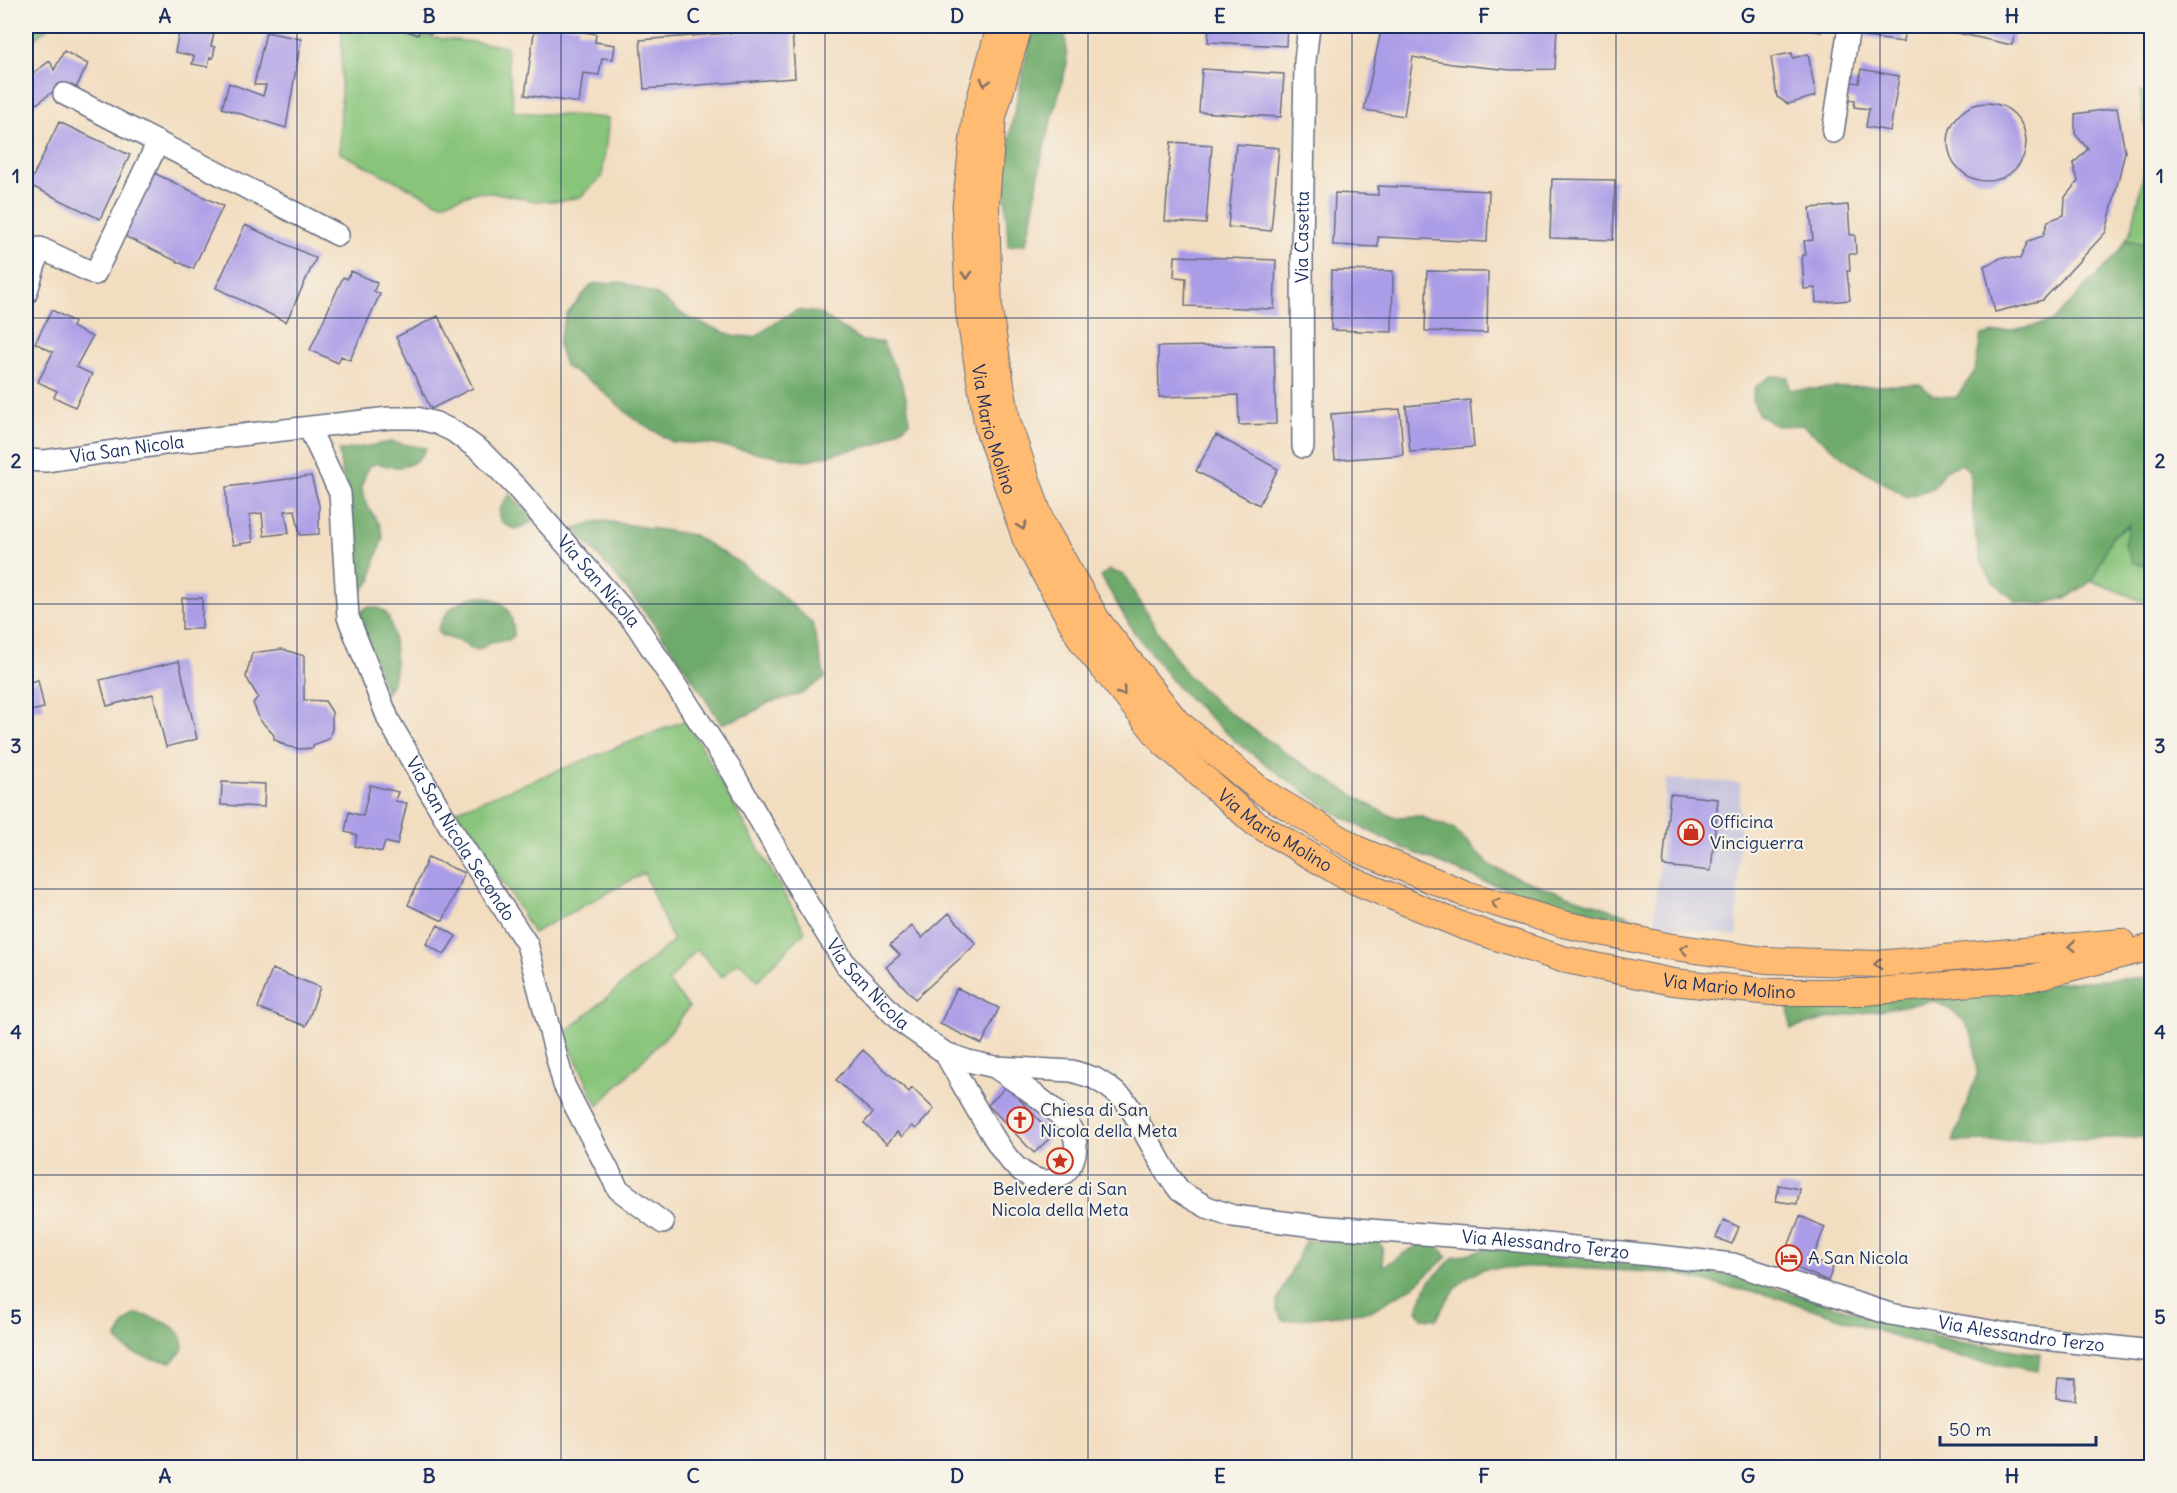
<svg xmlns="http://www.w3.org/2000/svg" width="2177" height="1493" font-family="Delius,sans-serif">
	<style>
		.industrial { fill: #c3c1db }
		.green { fill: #88c47a; stroke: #527a6c; stroke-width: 1.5 }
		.forest { fill: #6eaa6a; stroke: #446c64; stroke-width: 1.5 }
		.building { fill: #ab9ce7 }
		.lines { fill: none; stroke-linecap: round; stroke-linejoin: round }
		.minor-casing { stroke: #666c80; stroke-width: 24 }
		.major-casing { stroke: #666c80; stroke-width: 28 }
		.minor { stroke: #fff; stroke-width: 21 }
		.major { stroke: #ffbb71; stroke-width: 26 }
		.oneway { stroke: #826e67 }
		.grid { fill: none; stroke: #1b2f5e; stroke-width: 1.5; stroke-opacity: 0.55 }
		.labels { text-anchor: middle; stroke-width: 4.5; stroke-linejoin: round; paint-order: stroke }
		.street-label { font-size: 18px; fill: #1b2f5e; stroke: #f7f3e8 }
		.poi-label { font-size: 18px; fill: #1b2f5e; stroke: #f7f3e8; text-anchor: start }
		.neatline { fill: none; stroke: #1b2f5e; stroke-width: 2 }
		.grid-label { font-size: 20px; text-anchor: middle; font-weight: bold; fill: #1b2f5e }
	</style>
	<rect width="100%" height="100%" fill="#f7f3e8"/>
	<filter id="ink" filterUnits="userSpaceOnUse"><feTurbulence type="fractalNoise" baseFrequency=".0167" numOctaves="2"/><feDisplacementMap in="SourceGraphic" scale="12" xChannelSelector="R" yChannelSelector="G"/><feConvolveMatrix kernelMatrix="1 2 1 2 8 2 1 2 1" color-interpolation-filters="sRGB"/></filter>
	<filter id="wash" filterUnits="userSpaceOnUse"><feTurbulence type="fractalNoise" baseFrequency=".008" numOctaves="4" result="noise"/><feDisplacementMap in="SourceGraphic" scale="24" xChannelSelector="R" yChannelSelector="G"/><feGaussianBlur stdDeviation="1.35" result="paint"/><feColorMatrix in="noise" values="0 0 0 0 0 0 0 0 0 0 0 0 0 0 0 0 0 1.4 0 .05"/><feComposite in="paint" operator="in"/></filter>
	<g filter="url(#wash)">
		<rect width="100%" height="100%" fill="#f2ddc0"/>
		<path class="industrial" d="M1666,779L1740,783L1737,936L1654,924Z"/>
		<path class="green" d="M26,26H50L26,46Z
			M342,27L506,46L514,112L609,118L602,177L580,197L560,201H535L502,194L476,192L441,204L340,153Z
			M2140,92L2151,94V245L2126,240L2132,229L2149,148Z
			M2130,525L2150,565L2151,564V602L2140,600L2092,581L2112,536Z
			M686,720L805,931L758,980L739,961L722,977L697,949L668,982L689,1007L670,1032L598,1106L564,1034L673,941L644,873L533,933L510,893L455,811Z"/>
		<path class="forest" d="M1033,26H1065L1067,64L1042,155L1034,205L1026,244L1008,246L1005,187L1011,127Z
			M2126,240L2151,245L2152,564L2150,565L2133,563L2124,544L2129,525L2112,536L2092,581L2068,597L2043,604L2017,602L1993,582L1980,559L1974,524L1970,472L1962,464L1945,470L1933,488L1907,497L1853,464L1802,425L1777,426L1759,415L1752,399L1755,387L1771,376L1788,377L1790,390L1920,384L1932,395L1956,398L1975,371L1981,336L2052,322L2119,252Z
			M621,282L657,295L688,318L734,336L756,337L771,325L797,310L819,313L862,341L882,342C897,373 908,387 909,423L877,444L804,461L710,444L672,442L633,418L594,384L565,366L558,344L566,315L592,284Z
			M391,442L426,448C416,469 398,470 377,463L368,467L361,487L367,506L380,525L383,538L375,561L371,581L356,597L339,451Z
			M510,494L535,521L516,529C491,522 497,509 510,494Z
			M605,521L693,535L740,563L774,589L812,623L825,678L801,694L768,703L750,714L721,724C679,655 630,588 574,529L593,522Z
			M1110,570L1124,575L1158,632L1187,675L1218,704L1294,759L1368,804L1393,817L1419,816L1454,829L1491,866L1523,880L1654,924L1617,920L1485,882L1396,845L1337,814L1290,782L1235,741L1179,689L1133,631L1101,576Z
			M479,596C506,599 513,611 514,636L508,640L491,642L479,650L472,649L461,642L440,635L438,629C446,609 458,600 479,596Z
			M367,607C374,607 380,607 385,612C395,623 397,667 393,681C391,685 388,689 386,693L358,615Z
			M2151,977V1137L1953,1142L1977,1074L1974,1039L1964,1021L1947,1007L1933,1001L1826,1019L1791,1029L1787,999Z
			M1377,1240L1382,1246L1383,1266C1404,1257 1429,1226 1447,1257L1414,1286L1371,1311L1284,1321L1277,1310V1302L1305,1241Z
			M1490,1248L1734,1276L1959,1342L2040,1354L2038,1371L1961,1358L1773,1296L1722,1286L1675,1273L1546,1267L1486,1268L1472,1274L1462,1281L1445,1303L1437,1319L1422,1318L1417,1310L1429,1282L1454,1257Z
			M136,1314C152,1315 193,1329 181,1352C179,1355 174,1359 171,1362C150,1359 130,1357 116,1339L125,1323Z"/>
		<g id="blocks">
			<path class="building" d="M196,26H204V31L214,33L211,46L215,47L213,58L210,57L208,67L192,64L194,56L175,52L180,27L195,30Z
				M393,26H434L431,34L420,30L418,35Z
				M535,26H579L578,31L596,34L595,42L615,45L613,59L602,58L599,75L583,73L579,103L525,95Z
				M1209,26H1287L1286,46L1208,42Z
				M1382,26H1557L1555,69L1511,70L1452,64L1413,57L1404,116L1364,110Z
				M1784,26H1822L1821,32Z
				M1866,26H1905L1903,42L1865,37Z
				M1945,26H2017L2012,45L1944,30Z
				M792,28L795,78L644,89L640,40Z
				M266,32L301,39L286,128L222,108L229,83L263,96L266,85H254Z
				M64,51L88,64L72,96L55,90L26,112V78L50,61L54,70Z
				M1792,53L1793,58L1808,54L1816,96L1788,104L1777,97L1771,57Z
				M1202,69L1284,74L1281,117L1199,112Z
				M1861,69L1899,76L1890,131L1866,127L1869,109L1854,107L1855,100L1844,98L1847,81L1859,83Z
				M1948 142a39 39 0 1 1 78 0a39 39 0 1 1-78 0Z
				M2117,108L2125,152L2106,232L2043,300L1995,312L1984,266L2003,257L2020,259L2028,241L2043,236L2048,221L2064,215L2065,197L2078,181L2073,164L2088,149L2075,134V114Z
				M59,122L130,155L100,219L29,185Z
				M1171,142L1212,145L1206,224L1165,221Z
				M1236,144L1279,148L1271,231L1228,227Z
				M152,172L223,206L193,269L122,235Z
				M1552,179L1615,180L1613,240L1550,238Z
				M1378,186L1489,191L1487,242L1378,237V247L1333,245L1335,193L1378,195Z
				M1848,205L1850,235H1855L1856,254H1849L1850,271H1847L1850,300L1816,303L1815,288L1804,289L1802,255H1806L1804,241L1813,240L1810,208Z
				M245,225L316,258L286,322L216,288Z
				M1175,256L1276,260L1274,309L1185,306L1186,278L1174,277Z
				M1332,270L1393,271L1392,332L1331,330Z
				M351,271L377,283L374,291L380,294L350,360L341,356L338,363L310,350L343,277L347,279Z
				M1427,271L1488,272L1487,333L1425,331Z
				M52,310L74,322L72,327L92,337L76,367L92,374L75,407L54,397L57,391L38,382L53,352L35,343Z
				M438,316L473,388L431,409L396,337Z
				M1274,345L1276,424L1239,425L1238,395L1159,397L1158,347Z
				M1470,400L1474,447L1410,452L1406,406Z
				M1400,409L1403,455L1335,460L1331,414Z
				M1216,435L1278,469L1259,505L1196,471Z
				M311,476L319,505V534L300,535L295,510L285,511L289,533L264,536L262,513L249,515L253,542L233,545L227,519L226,487Z
				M182,598H202V629H182Z
				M282,649L304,656V700L325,701L332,712V729L329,739L313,745V748L300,749L286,746L274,739V735L260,720L253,703L258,697L246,677L252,653Z
				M179,661L197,739L166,747L153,694L107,706L100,680Z
				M38,680L44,708L26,712V683Z
				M222,782L265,784L264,807L221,805Z
				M370,785L398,792L395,801L407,803L397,845L385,842L382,852L355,846L357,835L345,832L349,812L363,816Z
				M1670,794L1718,799L1711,871L1663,866Z
				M428,857L464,873L443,921L408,905Z
				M949,913L976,944L915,999L886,967L900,955L890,945L912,926L922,938Z
				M438,925L456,936L444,955L426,944Z
				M272,969L320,987L306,1026L258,1008Z
				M957,988L999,1008L982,1044L940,1024Z
				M863,1050L909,1092L912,1088L934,1109L916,1129L912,1126L902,1137L897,1132L887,1144L864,1123L873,1113L836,1080Z
				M1007,1086L1053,1135L1034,1153L988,1105Z
				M1779,1185L1800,1189L1797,1204L1776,1201Z
				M1800,1216L1825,1227L1812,1260L1833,1268L1828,1281L1782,1262Z
				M1724,1220L1739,1227L1732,1244L1716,1238Z
				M2058,1378L2076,1379L2075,1400L2056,1398Z"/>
		</g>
	</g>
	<g filter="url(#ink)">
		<use href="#blocks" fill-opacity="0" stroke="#666c80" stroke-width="1.5"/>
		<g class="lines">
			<g class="minor-casing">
				<g id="minor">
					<path d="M64,94L338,235"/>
					<path d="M1833,132L1849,26"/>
					<path d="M26,294L40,248L95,274L158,142"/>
					<path id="s1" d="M309,428L340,493L348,617L389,721L452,830L527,944L564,1085L618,1189L663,1223"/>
					<path id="s2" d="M1303,447L1302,249L1305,61L1309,26"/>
					<path id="s3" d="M26,460L45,461L171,443L389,418H416L436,423L453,431L482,452L517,488L635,623L733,773L806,901L846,965L900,1021L945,1053L968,1061L995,1067L1072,1071L1094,1078L1107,1086L1124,1099L1134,1114L1168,1175L1180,1191L1191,1198L1207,1207L1233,1216L1315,1226L1518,1241L1733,1264L1890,1314L2026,1337L2152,1351"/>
					<path d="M945,1053C959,1078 973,1104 988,1128C996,1141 1004,1155 1015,1166C1024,1174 1040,1184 1052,1180C1073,1173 1081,1149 1072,1131C1061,1109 1015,1082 995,1067"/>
				</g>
			</g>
			<g class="major-casing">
				<g id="major">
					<path id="s4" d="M1000,26L976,114L965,211L969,312L988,428L1026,540L1083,643L1164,743L1255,823L1350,879L1463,926L1562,959L1673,982L1771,992H1864L2031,978L2152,947"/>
					<path d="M1019,26L993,117L986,203L989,311L1007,421L1042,524L1097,620L1176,721L1263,792L1359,850L1466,894L1563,924L1667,946L1765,960L1877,964L2121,942"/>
				</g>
			</g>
			<use href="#minor" class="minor"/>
			<use href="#major" class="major"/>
		</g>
		<defs><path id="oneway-chevron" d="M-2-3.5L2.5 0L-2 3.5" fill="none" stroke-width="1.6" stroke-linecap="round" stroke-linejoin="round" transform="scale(1.5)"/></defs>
		<g class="oneway">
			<use href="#oneway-chevron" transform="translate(985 82) rotate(105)"/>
			<use href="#oneway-chevron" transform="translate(967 275) rotate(88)"/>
			<use href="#oneway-chevron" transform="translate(1022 526) rotate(71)"/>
			<use href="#oneway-chevron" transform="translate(1122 692) rotate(51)"/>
			<use href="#oneway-chevron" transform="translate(1495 903) rotate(-163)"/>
			<use href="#oneway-chevron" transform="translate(2072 946) rotate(175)"/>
			<use href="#oneway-chevron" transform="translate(1684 949) rotate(-172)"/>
			<use href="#oneway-chevron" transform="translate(1878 964) rotate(178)"/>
		</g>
	</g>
	<path class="grid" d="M297,26V1468M561,26V1468M825,26V1468M1088,26V1468M1352,26V1468M1616,26V1468M1880,26V1468M26,318H2152M26,604H2152M26,889H2152M26,1175H2152"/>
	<defs>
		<g id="shop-ring" transform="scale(1.35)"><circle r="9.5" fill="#f7f3e8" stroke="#c8321e" stroke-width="1.5"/><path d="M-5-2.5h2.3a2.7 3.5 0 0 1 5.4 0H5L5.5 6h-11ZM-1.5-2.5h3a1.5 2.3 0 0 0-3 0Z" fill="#c8321e"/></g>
		<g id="church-ring" transform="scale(1.35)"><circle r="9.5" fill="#f7f3e8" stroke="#c8321e" stroke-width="1.5"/><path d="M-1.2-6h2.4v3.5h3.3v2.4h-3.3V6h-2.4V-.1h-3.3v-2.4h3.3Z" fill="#c8321e"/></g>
		<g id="sight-ring" transform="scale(1.35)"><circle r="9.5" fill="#f7f3e8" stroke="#c8321e" stroke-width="1.5"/><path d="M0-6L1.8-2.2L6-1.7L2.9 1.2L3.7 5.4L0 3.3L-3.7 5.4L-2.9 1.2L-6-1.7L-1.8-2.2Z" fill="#c8321e"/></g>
		<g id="hotel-ring" transform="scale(1.35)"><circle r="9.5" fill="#f7f3e8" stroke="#c8321e" stroke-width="1.5"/><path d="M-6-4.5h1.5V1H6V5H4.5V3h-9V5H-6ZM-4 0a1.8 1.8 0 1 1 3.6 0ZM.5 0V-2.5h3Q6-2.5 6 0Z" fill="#c8321e"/></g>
	</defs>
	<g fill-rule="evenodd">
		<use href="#shop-ring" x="1691" y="832"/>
		<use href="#church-ring" x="1020" y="1120"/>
		<use href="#sight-ring" x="1060" y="1161"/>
		<use href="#hotel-ring" x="1789" y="1258"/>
	</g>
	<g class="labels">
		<g class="street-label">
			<text dy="6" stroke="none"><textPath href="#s2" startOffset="210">Via Casetta</textPath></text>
			<text dy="6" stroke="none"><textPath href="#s4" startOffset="410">Via Mario Molino</textPath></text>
			<text dy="6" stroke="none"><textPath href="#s3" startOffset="102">Via San Nicola</textPath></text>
			<text dy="6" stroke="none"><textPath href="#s3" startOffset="642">Via San Nicola</textPath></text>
			<text dy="6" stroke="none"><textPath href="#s4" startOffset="914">Via Mario Molino</textPath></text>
			<text dy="6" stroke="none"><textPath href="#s1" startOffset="446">Via San Nicola Secondo</textPath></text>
			<text dy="6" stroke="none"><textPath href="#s3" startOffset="1128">Via San Nicola</textPath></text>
			<text dy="6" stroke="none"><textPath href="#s4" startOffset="1400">Via Mario Molino</textPath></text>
			<text dy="6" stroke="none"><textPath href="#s3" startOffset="1902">Via Alessandro Terzo</textPath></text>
			<text dy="6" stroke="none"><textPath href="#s3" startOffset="2388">Via Alessandro Terzo</textPath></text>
		</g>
		<g class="poi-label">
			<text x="1710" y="828">Officina<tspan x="1710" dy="21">Vinciguerra</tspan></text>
			<text x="1040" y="1116">Chiesa di San<tspan x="1040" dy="21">Nicola della Meta</tspan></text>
			<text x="1060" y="1195" text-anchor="middle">Belvedere di San<tspan x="1060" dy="21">Nicola della Meta</tspan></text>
			<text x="1808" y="1264">A San Nicola</text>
		</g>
	</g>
	<rect width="2177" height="1493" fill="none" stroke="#f7f3e8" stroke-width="66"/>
	<path d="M1940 1436v9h156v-9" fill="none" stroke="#1b2f5e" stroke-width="3"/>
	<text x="1949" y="1436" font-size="18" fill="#1b2f5e" stroke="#f7f3e8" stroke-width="4.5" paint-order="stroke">50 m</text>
	<rect x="33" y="33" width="2111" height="1427" class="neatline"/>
	<g class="grid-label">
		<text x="165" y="23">A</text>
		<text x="429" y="23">B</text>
		<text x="693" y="23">C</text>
		<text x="957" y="23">D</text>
		<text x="1220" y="23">E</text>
		<text x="1484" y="23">F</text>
		<text x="1748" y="23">G</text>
		<text x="2012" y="23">H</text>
		<text x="16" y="183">1</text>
		<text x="2160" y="183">1</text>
		<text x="16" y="468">2</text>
		<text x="2160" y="468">2</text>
		<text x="16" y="753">3</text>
		<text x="2160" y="753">3</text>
		<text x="16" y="1039">4</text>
		<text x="2160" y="1039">4</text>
		<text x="16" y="1324">5</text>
		<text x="2160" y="1324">5</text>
		<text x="165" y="1483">A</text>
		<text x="429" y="1483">B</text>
		<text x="693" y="1483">C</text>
		<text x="957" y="1483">D</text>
		<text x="1220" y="1483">E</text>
		<text x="1484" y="1483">F</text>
		<text x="1748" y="1483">G</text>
		<text x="2012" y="1483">H</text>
	</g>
</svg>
